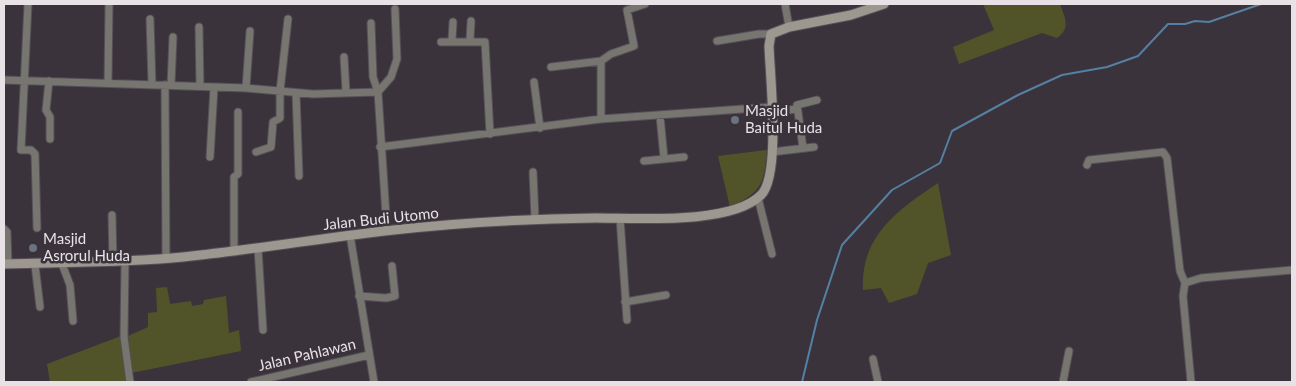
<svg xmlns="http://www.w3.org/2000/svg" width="1296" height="386" font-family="Lato,sans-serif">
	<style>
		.green { fill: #515429 }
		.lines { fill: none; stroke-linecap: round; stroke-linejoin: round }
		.stream { stroke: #5580a3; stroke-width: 2 }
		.street-casing { stroke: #574f57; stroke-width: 9 }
		.secondary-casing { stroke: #574f57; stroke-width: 11 }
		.street { stroke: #777570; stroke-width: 7 }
		.secondary { stroke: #9c9890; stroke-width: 9 }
		.worship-dot { fill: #6b7280; stroke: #3b333b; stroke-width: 2 }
		.labels { text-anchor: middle; stroke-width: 5; stroke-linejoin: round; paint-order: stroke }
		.poi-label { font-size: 15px; fill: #e8e2e7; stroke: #3b333b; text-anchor: start }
		.street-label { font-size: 15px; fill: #e8e2e7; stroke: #3b333b }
	</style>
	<rect width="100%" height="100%" fill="#3b333b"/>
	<path class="green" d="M983,4H1060C1065,18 1071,28 1057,38L1042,33L959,64L953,47L994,30Z
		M767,150C764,184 762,192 730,207L718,156Z
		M938,183L951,255L928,263L917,294L889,303L881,288L863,290C860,236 898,210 938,183Z
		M167,287L170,304L191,301L192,306L203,304L204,300L226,296L229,333L239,330L241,351L131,373L128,336L148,327V313L157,312L156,288Z
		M121,336L127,382H50L47,364Z"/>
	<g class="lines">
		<path class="stream" d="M802,382L817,320L842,245L892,190L940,163L952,131L1018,95L1062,75L1107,67L1138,56L1168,24H1185L1195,21L1209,22L1261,4"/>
		<g class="street-casing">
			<path id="street" d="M28,4L21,150H31L35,154L37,228
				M785,4L789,27
				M150,19L152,84
				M371,23L373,77L378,92L387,231
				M199,27L200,86
				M452,40L453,22
				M470,40L471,21
				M717,41L759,34H771
				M441,42H485L490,134
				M344,57L346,92
				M551,67L601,61
				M4,80L246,88L313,94L378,92L391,77L397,59L395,9
				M49,81L46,110L50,117V139
				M534,82L540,128
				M108,83L109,4
				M165,85L166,258
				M171,85L173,37
				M246,88L250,31
				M296,93L299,176
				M771,112L797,109
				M660,116L664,158
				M601,119V61L611,54L634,46L627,10L645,4
				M380,147L601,119L771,107
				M803,148L797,105L817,100
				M256,152L271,147L273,122L280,118V91L288,19
				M772,152L814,147
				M210,157L214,87
				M644,161L684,157
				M1087,165L1089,160L1163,152L1167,158L1180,271L1185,283
				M533,172L535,219
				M758,198L772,254
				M112,215L113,262
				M620,218L627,320
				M4,229L7,232L8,264
				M350,235L374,382
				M258,248L263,330
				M234,251V177L238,174V112
				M125,262L124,337L130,382
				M62,264L70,285L73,321
				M35,265L40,307
				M359,296L386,298L395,296L392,266
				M625,302L666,295
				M873,359L878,382
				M251,382L369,355
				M1063,382L1069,351
				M1191,382L1183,296L1185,283L1201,278L1292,270"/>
		</g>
		<g class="secondary-casing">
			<path id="secondary" d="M4,264C64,262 123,263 183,257C250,250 317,239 384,231C454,223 525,219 596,218C636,218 732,225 761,195C781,175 770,76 769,46L771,34L789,27L851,15L884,4"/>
		</g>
		<use href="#street" class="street"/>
		<use href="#secondary" class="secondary"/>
	</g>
	<g class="worship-dot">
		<circle cx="735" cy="120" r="5"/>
		<circle cx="33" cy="248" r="5"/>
	</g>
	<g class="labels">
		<g class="poi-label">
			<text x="745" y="116">Masjid<tspan x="745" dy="17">Baitul Huda</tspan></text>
			<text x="43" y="244">Masjid<tspan x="43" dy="17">Asrorul Huda</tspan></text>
		</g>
		<g class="street-label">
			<text transform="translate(381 219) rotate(-6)" y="5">Jalan Budi Utomo</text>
			<text transform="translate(307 355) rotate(-13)" y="5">Jalan Pahlawan</text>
		</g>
	</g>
	<rect width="1296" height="386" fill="none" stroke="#e8e2e7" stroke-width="10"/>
</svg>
